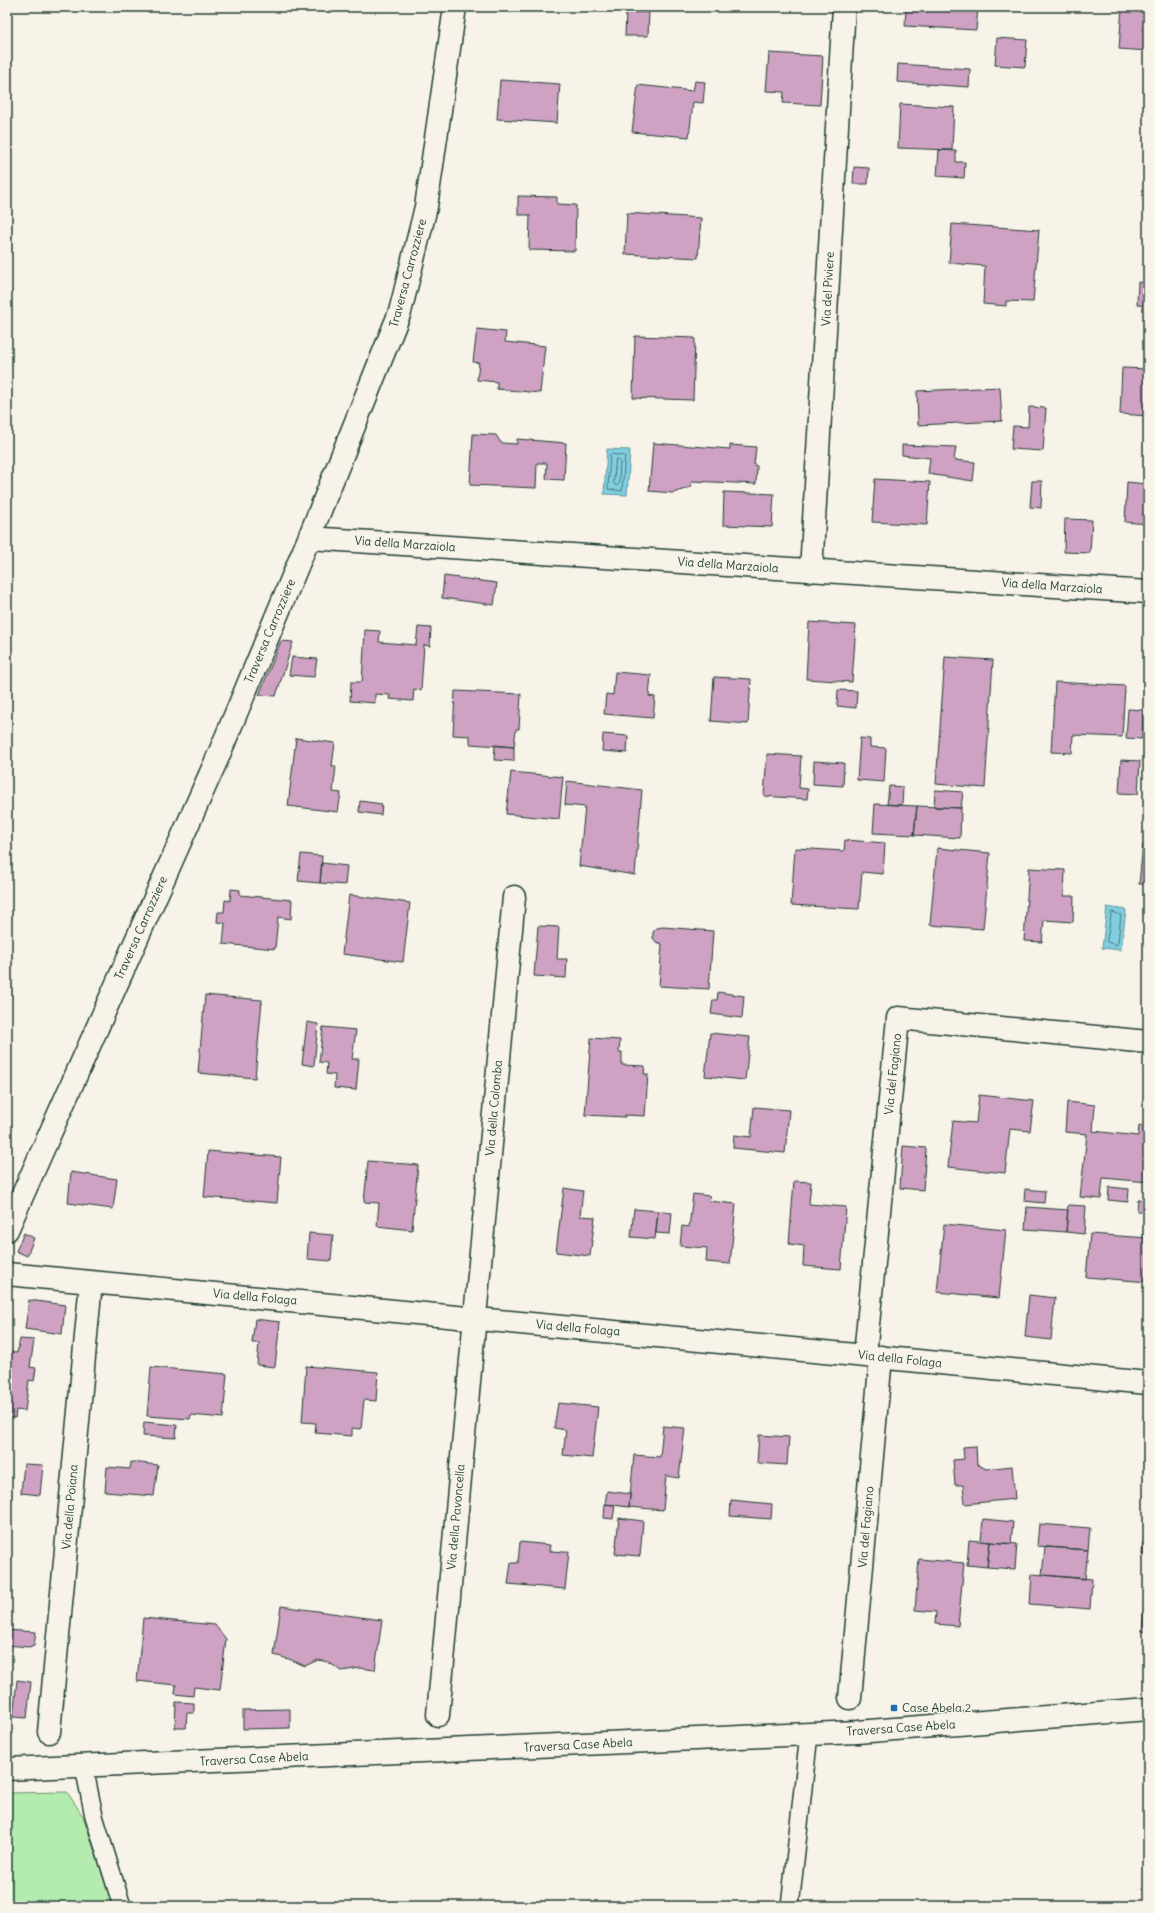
<svg xmlns="http://www.w3.org/2000/svg" width="1155" height="1913" font-family="Delius,sans-serif">
	<style>
		.green { fill: #b4ebae; stroke: #6a9471 }
		.water { fill: #81cee0; stroke: #5a949b }
		.lines { fill: none; stroke-linecap: round; stroke-linejoin: round }
		.shore { stroke: #467779; stroke-width: 1 }
		.building { fill: #cfa1c2; stroke: #1f3d34 }
		.service-casing { stroke: #1f3d34; stroke-width: 20 }
		.minor-casing { stroke: #1f3d34; stroke-width: 25 }
		.tertiary-casing { stroke: #1f3d34; stroke-width: 25 }
		.service { stroke: #f7f3e8; stroke-width: 17 }
		.minor { stroke: #f7f3e8; stroke-width: 22 }
		.tertiary { stroke: #f7f3e8; stroke-width: 22 }
		.poi-dot { fill: #1f6fb2; stroke: #f7f3e8; stroke-width: 1.5 }
		.labels { text-anchor: middle; stroke-width: 3; stroke-linejoin: round; paint-order: stroke }
		.street-label { font-size: 12px; fill: #1f3d34; stroke: #f7f3e8 }
		.poi-label { font-size: 12px; fill: #1f3d34; stroke: #f7f3e8; text-anchor: start }
	</style>
	<rect width="100%" height="100%" fill="#f7f3e8"/>
	<filter id="ink" filterUnits="userSpaceOnUse"><feTurbulence type="fractalNoise" baseFrequency=".025" numOctaves="2"/><feDisplacementMap in="SourceGraphic" scale="8" xChannelSelector="R" yChannelSelector="G"/><feConvolveMatrix kernelMatrix="1 2 1 2 8 2 1 2 1" color-interpolation-filters="sRGB"/></filter>
	<g filter="url(#ink)">
		<path class="green" d="M67,1792L83,1816L113,1906H7V1793Z"/>
		<path class="water" d="M607,449L630,450L627,495L604,494Z
			M1107,907L1126,910L1121,950L1102,948Z"/>
		<g class="lines">
			<path class="shore" d="M612,454L625,456L622,491L608,489L610,455Z
				M616,459L620,461L619,484L617,486L614,484Z
				M1112,912L1121,915L1118,943L1116,945L1107,942Z"/>
		</g>
		<path class="building" d="M653,7H715L714,11Z
			M906,7H978L976,30L905,26Z
			M1122,7H1148V51L1119,49Z
			M626,12H649L648,36H625Z
			M997,38L1027,40L1025,67L995,65Z
			M769,53L823,56L820,105L783,103L784,92L766,91Z
			M898,64L970,69L969,87L897,82Z
			M500,80L560,84L557,123L497,119Z
			M695,81L705,82L703,103L693,102L689,137L632,132L638,85L693,91Z
			M900,104L954,107L952,150L898,148Z
			M939,150L956,151V162H965L964,178L937,176Z
			M854,167L869,168L868,184H853Z
			M518,196L557,197V204L576,205L575,251L529,250L530,215H518Z
			M627,213L701,218L698,258L625,254Z
			M952,224L1039,230L1033,302L1006,301V306L983,304L985,266L949,263Z
			M1138,282L1148,283V306L1137,305Z
			M477,329L506,332L505,342L545,346L540,393L497,389V382L477,380L479,363L473,362Z
			M635,336L695,338L693,400L633,398Z
			M1122,368L1148,369V416L1120,414Z
			M1000,387L1002,421L918,425L917,391Z
			M1029,407L1046,408L1043,451L1011,449L1013,426L1028,427Z
			M473,434L496,435L501,443L517,444V439L566,443L564,480L546,479L547,463H537L536,488L470,485Z
			M653,443L730,449V445L756,447L754,465L757,466L756,484L692,481L691,487L673,493L649,491Z
			M902,445L956,447L954,460L975,462L973,481L928,474L930,458L902,455Z
			M1147,478L1148,524L1125,522L1127,482L1146,484Z
			M875,479L930,482L927,525L872,522Z
			M1032,481H1042L1041,508L1030,507Z
			M724,492L774,494L772,527L723,525Z
			M1065,519L1092,520L1090,553L1064,552Z
			M444,576L497,583L494,605L442,598Z
			M809,622L856,625L852,682L806,679Z
			M418,627L431,628L430,646L424,645L421,690L414,689L413,701L389,699L390,695L375,694V703L350,701L351,682H362L365,630L380,631L379,642L416,645Z
			M281,641L293,642L276,696L259,695Z
			M292,657L317,659L314,677L289,675Z
			M945,657L993,660L985,788L936,784Z
			M615,672L651,675L649,696L655,697L653,718L604,714L606,694L613,695Z
			M714,677L751,679L748,724L711,721Z
			M1055,682L1125,686L1122,737L1073,735L1072,753L1051,752Z
			M838,690L857,691L856,708L837,706Z
			M455,691L521,694L519,729H516L514,747L470,744V736L453,735Z
			M1128,709L1143,710L1142,739L1126,738Z
			M603,734L628,736L627,753L602,751Z
			M296,738L335,743L332,766H336L333,792L341,793L338,812L288,806Z
			M860,738L870,739V747L886,748L884,782L857,780Z
			M495,745L514,747V761L494,760Z
			M767,754L801,756L799,788L808,789L807,799L764,796Z
			M1121,760L1140,761L1138,794L1119,793Z
			M814,761L844,763L843,786L813,784Z
			M511,772L563,777L559,819L506,814Z
			M567,781L642,790L635,875L579,866L585,807L565,805Z
			M889,786L903,787L902,805L887,804Z
			M935,790L963,792L961,808L934,807Z
			M360,801L382,804L381,815L359,812Z
			M875,804L917,806L914,835L873,833Z
			M917,806L961,808L960,838L914,835Z
			M845,840L885,843L883,874L862,872L859,909L791,905L795,848L844,851Z
			M1143,844L1148,845V884H1139Z
			M937,848L990,853L983,929L930,925Z
			M301,854L322,856L320,883L298,881Z
			M322,863L347,866L345,885L320,883Z
			M1029,868L1065,870L1064,896H1074L1073,922L1044,920L1042,942L1024,941Z
			M231,889L240,890V895L292,900L291,919L278,917L275,949L223,944L225,923L217,922L218,912H224L225,900L230,901Z
			M349,895L410,903L403,962L342,954Z
			M538,926L559,927L557,959H567L566,978L534,976Z
			M663,927L713,931L709,989L659,986L662,944L656,942L653,938V932L657,928Z
			M718,992L744,996L742,1018L711,1014L713,1000H717Z
			M205,995L262,1000L255,1078L198,1073Z
			M307,1022L318,1024L314,1066L302,1064Z
			M323,1027L356,1030L352,1059H359L356,1090L334,1088L335,1075L326,1074L327,1063L319,1062Z
			M710,1033L750,1037L745,1080L705,1076Z
			M591,1038L620,1040L619,1052H622V1065L645,1066L644,1074H648L645,1116L625,1115V1117L585,1115Z
			M979,1095L1034,1101L1030,1131L1010,1129L1005,1173L948,1167L953,1121L976,1123Z
			M1067,1102L1095,1105L1093,1131L1138,1136L1139,1126L1148,1127V1182L1103,1178L1101,1199L1080,1197L1087,1134L1065,1132Z
			M754,1107L789,1110L785,1153L733,1148L734,1135L751,1137Z
			M903,1146L926,1148L923,1190L900,1188Z
			M208,1151L281,1157L277,1203L204,1197Z
			M368,1161L418,1165L412,1230L377,1226L379,1203L364,1202Z
			M71,1172L117,1179L113,1209L68,1203Z
			M794,1181L811,1182L809,1204L846,1207L841,1269L803,1266L804,1246L789,1244Z
			M1109,1187L1129,1189L1128,1202L1108,1200Z
			M564,1188L583,1191L580,1216L595,1217L590,1256L556,1252Z
			M1025,1189L1045,1191L1044,1203L1024,1201Z
			M693,1194L710,1196L709,1201L736,1204L730,1264L706,1262L707,1248L680,1246L682,1226L689,1227Z
			M1138,1200L1148,1201V1212L1137,1211Z
			M1068,1205L1086,1206L1084,1234L1066,1232Z
			M1027,1207L1068,1210L1066,1232L1025,1229Z
			M634,1209L658,1211L655,1239L631,1237Z
			M658,1211L672,1213L670,1234L656,1233Z
			M944,1224L1006,1230L999,1298L937,1292Z
			M24,1233L34,1238L27,1256L16,1251Z
			M309,1233L333,1235L331,1261L307,1259Z
			M1090,1234L1148,1238V1282L1086,1277Z
			M1029,1295L1055,1298L1051,1340L1025,1337Z
			M29,1300L65,1305L62,1334L25,1329Z
			M255,1319L280,1322L275,1367L257,1365L259,1343H252Z
			M20,1339L34,1340L30,1367L36,1368L34,1381L29,1380L25,1411L16,1410L15,1418L7,1417V1351L17,1353Z
			M306,1366L378,1372L376,1401L364,1400L361,1429L352,1428V1436L315,1433L316,1423L302,1422Z
			M151,1367L227,1374L223,1418L191,1415L190,1419L147,1416Z
			M558,1403L598,1407L592,1458L563,1455L566,1430L554,1428Z
			M144,1422L177,1425L176,1438L143,1436Z
			M663,1426L685,1428L679,1478L666,1476L663,1510L629,1507L634,1455L660,1457Z
			M759,1435L789,1437L787,1465L757,1463Z
			M976,1446L977,1464L986,1469L1012,1466L1015,1499L965,1504L963,1485H955L953,1460L964,1459L963,1447Z
			M131,1462L158,1465L154,1496L105,1492L107,1467L130,1469Z
			M24,1464L43,1465L40,1495L21,1493Z
			M607,1491L630,1494L629,1507L605,1504Z
			M731,1500L772,1504L771,1519L730,1516Z
			M605,1504L615,1505L613,1519L604,1518Z
			M619,1518L643,1521L640,1556L615,1554Z
			M983,1519L1013,1522L1011,1544L981,1541Z
			M1039,1524L1090,1528L1088,1550L1037,1546Z
			M969,1540L990,1542L987,1567L967,1565Z
			M520,1542L550,1545L549,1551L569,1552L565,1589L508,1584L511,1563H518Z
			M990,1542L1017,1544L1015,1569L987,1567Z
			M1143,1542H1148V1556L1142,1555Z
			M1045,1547L1088,1550L1085,1579L1042,1575Z
			M919,1559L964,1563L958,1626L935,1624L936,1612L915,1610Z
			M1148,1565V1632L1142,1631Z
			M1032,1574L1092,1579L1090,1609L1030,1604Z
			M281,1606L382,1620L375,1670L360,1668L342,1671L328,1662L318,1660L305,1666L289,1659L274,1655Z
			M143,1618L215,1625L226,1639L220,1690L194,1687L193,1696L175,1694L176,1685L137,1681Z
			M7,1630L36,1632L34,1645L29,1647L7,1645Z
			M17,1680L31,1682L27,1718L13,1717Z
			M176,1702L194,1703V1713H187L186,1728H175Z
			M290,1709V1728L243,1729V1710Z"/>
		<g class="lines">
			<g class="service-casing">
				<path id="service" d="M84,1767L94,1816L122,1906
					M790,1906L809,1734"/>
			</g>
			<g class="minor-casing">
				<path id="minor" d="M309,538L1148,592
					M811,571L844,7
					M7,1230L217,759L309,538L400,312L426,207L455,7
					M7,1274L1148,1383
					M865,1355L898,1018L1148,1042
					M850,1698L881,1357
					M438,1715L514,897
					M49,1732L91,1282"/>
			</g>
			<g class="tertiary-casing">
				<path id="tertiary" d="M7,1769L857,1732L1148,1709"/>
			</g>
			<use href="#service" class="service"/>
			<use href="#minor" class="minor"/>
			<use href="#tertiary" class="tertiary"/>
		</g>
	</g>
	<rect class="poi-dot" x="890" y="1704" width="8" height="8" rx="2"/>
	<g class="labels">
		<g class="street-label">
			<text transform="translate(408 273) rotate(-75)" y="4">Traversa Carrozziere</text>
			<text transform="translate(828 289) rotate(-87)" y="4">Via del Piviere</text>
			<text transform="translate(405 544) rotate(4)" y="4">Via della Marzaiola</text>
			<text transform="translate(728 565) rotate(4)" y="4">Via della Marzaiola</text>
			<text transform="translate(1052 586) rotate(4)" y="4">Via della Marzaiola</text>
			<text transform="translate(270 631) rotate(-67)" y="4">Traversa Carrozziere</text>
			<text transform="translate(141 928) rotate(-66)" y="4">Traversa Carrozziere</text>
			<text transform="translate(893 1074) rotate(-84)" y="4">Via del Fagiano</text>
			<text transform="translate(494 1108) rotate(-85)" y="4">Via della Colomba</text>
			<text transform="translate(255 1297) rotate(5)" y="4">Via della Folaga</text>
			<text transform="translate(578 1328) rotate(5)" y="4">Via della Folaga</text>
			<text transform="translate(900 1359) rotate(6)" y="4">Via della Folaga</text>
			<text transform="translate(70 1507) rotate(-85)" y="4">Via della Poiana</text>
			<text transform="translate(456 1517) rotate(-85)" y="4">Via della Pavoncella</text>
			<text transform="translate(866 1527) rotate(-85)" y="4">Via del Fagiano</text>
			<text transform="translate(901 1728) rotate(-4)" y="4">Traversa Case Abela</text>
			<text transform="translate(578 1745) rotate(-3)" y="4">Traversa Case Abela</text>
			<text transform="translate(254 1759) rotate(-3)" y="4">Traversa Case Abela</text>
		</g>
		<g class="poi-label">
			<text x="902" y="1712">Case Abela 2</text>
		</g>
	</g>
	<rect width="1155" height="1913" fill="none" stroke="#f7f3e8" stroke-width="24"/>
	<rect x="12" y="12" width="1131" height="1889" fill="none" stroke="#1f3d34" stroke-width="1.5" filter="url(#ink)"/>
</svg>
